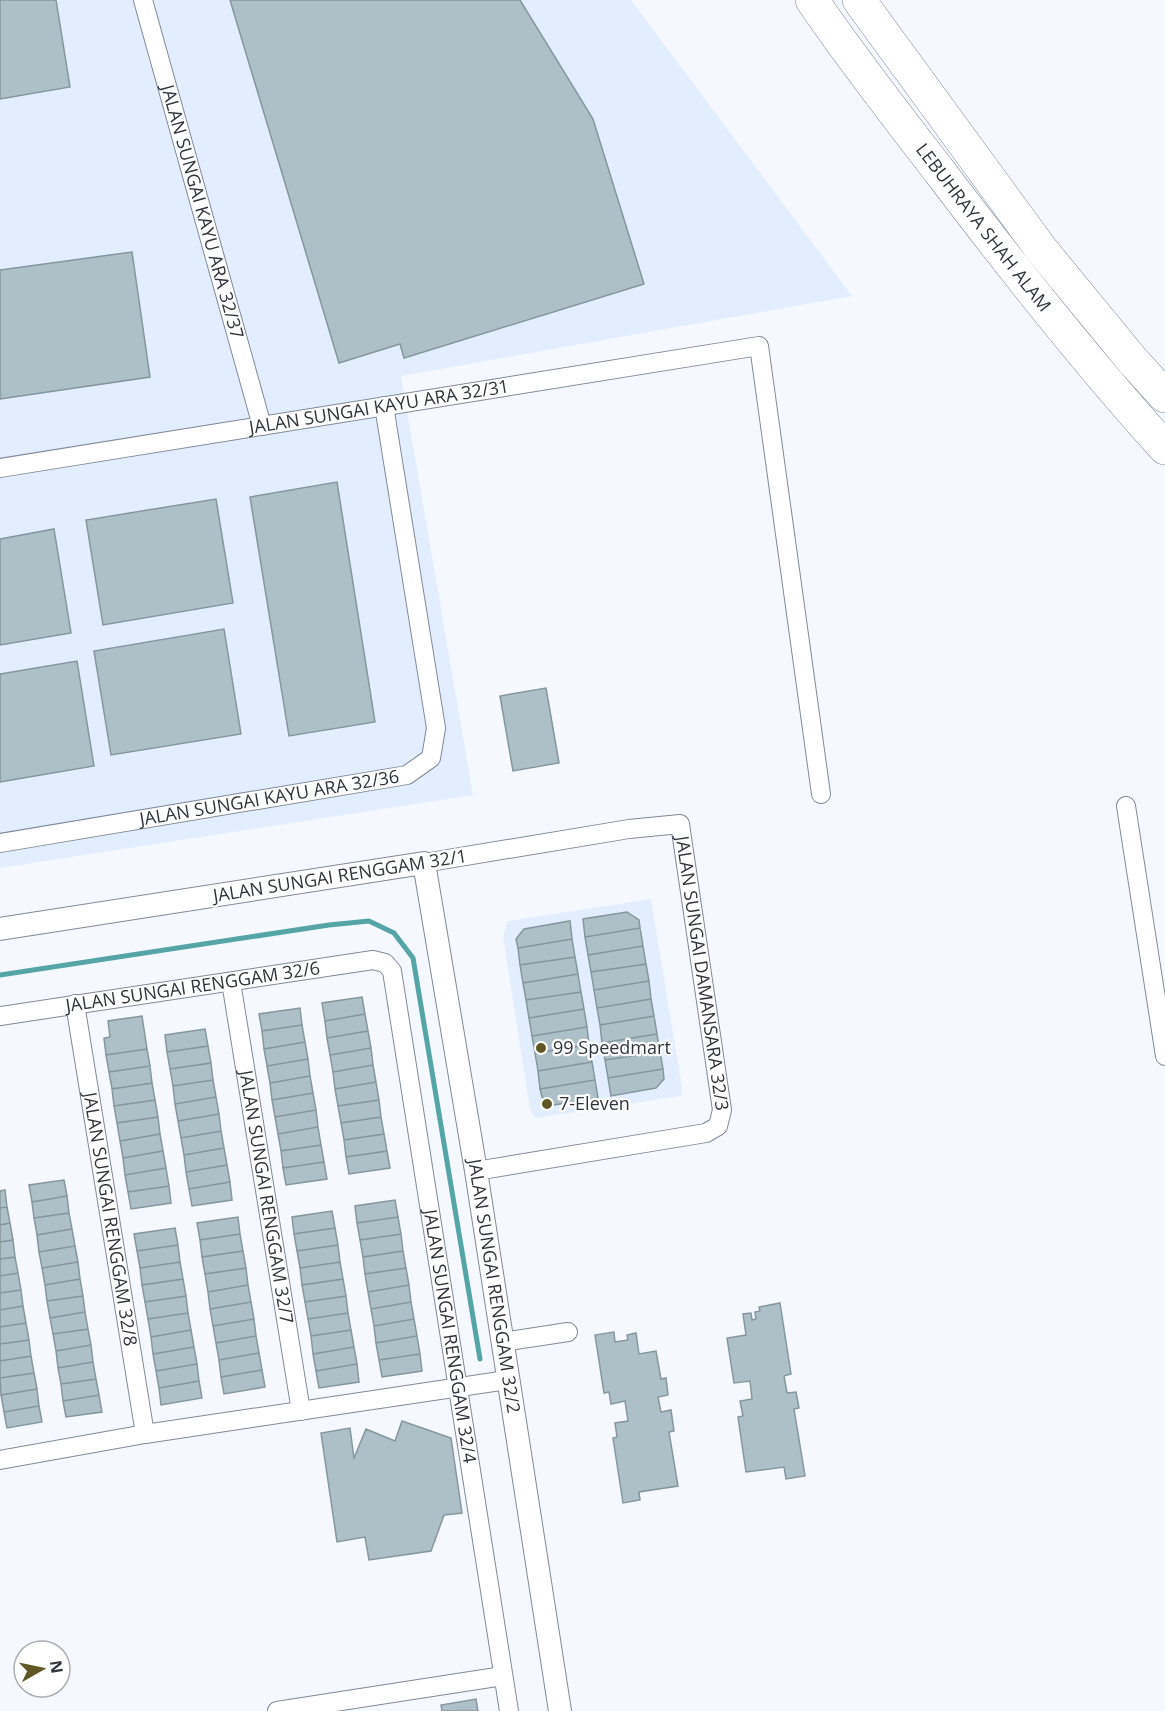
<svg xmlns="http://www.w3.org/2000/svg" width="1165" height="1711" font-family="'Open Sans',sans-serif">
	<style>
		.built { fill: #e2eefe }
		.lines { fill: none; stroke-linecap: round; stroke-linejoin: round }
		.stream { stroke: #56a5a6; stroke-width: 5 }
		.building { fill: #aec0c7; stroke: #85969d; stroke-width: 1.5 }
		.minor-casing { stroke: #808996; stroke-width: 20 }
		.tertiary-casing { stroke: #808996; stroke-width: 24 }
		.motorway-casing { stroke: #808996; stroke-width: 34 }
		.minor { stroke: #fff; stroke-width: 18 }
		.tertiary { stroke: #fff; stroke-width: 22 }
		.motorway { stroke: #fff; stroke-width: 33 }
		.poi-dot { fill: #605824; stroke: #fff; stroke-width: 2 }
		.labels { text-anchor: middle; stroke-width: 4.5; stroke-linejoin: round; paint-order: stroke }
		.street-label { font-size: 18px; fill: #30343a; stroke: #fff }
		.poi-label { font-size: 18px; fill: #30343a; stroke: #fff; text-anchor: start }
	</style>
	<rect width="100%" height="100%" fill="#f5f9ff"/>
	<path class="built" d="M0,0H631L852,296L401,376L473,795L0,868Z
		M651,899L682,1088L681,1096L535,1118L530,1109L503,937L508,921Z"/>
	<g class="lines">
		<path class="stream" d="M0,975L329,925L369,921L394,933L413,958L480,1359"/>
	</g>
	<path class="building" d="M0,0H56L70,87L0,99Z
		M230,0H520L593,119L644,284L404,358L400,344L339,363Z
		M132,252L150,377L0,399V270Z
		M337,482L375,722L289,736L250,497Z
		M216,499L233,603L103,625L86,520Z
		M54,529L71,633L0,645V539Z
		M224,629L241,734L111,755L94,651Z
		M77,661L94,766L0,782V674Z
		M546,688L559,763L513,771L500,696Z
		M627,912L639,920L640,928L585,937L583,919Z
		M570,921L572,939L518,948L516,939L524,929Z
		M640,928L643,946L588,955L585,937Z
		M572,939L575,957L520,965L518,948Z
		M643,946L646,964L591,972L588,955Z
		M575,957L578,974L523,983L520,965Z
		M646,964L649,981L594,990L591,972Z
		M578,974L581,992L526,1000L523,983Z
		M649,981L651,999L597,1008L594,990Z
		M581,992L584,1009L529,1018L526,1000Z
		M362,997L365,1014L325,1021L322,1003Z
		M651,999L654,1016L600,1025L597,1008Z
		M300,1008L302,1025L262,1031L259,1014Z
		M584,1009L587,1027L532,1036L529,1018Z
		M365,1014L368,1031L327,1038L325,1021Z
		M142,1016L147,1049L106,1055L104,1038L110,1037L108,1021Z
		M654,1016L657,1034L602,1043L600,1025Z
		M302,1025L305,1042L264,1049L262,1031Z
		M587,1027L589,1045L535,1053L532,1036Z
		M205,1029L208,1046L167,1052L165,1035Z
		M368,1031L371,1048L330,1055L327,1038Z
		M657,1034L660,1052L605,1060L602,1043Z
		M305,1042L308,1059L267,1066L264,1049Z
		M589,1045L592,1062L538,1071L535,1053Z
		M208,1046L211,1063L170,1069L167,1052Z
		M371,1048L373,1065L333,1072L330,1055Z
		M147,1049L150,1066L109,1072L106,1055Z
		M660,1052L663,1069L608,1078L605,1060Z
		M308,1059L310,1076L270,1083L267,1066Z
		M592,1062L595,1080L540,1089L538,1071Z
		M211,1063L213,1080L173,1086L170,1069Z
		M373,1065L376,1082L335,1089L333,1072Z
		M150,1066L152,1083L112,1089L109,1072Z
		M663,1069L664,1079L656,1088L611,1096L608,1078Z
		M310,1076L313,1093L272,1100L270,1083Z
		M213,1080L216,1097L175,1104L173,1086Z
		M595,1080L598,1098L554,1105L542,1097L540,1089Z
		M376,1082L379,1100L338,1106L335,1089Z
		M152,1083L155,1100L114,1106L112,1089Z
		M313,1093L316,1110L275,1117L272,1100Z
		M216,1097L219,1114L178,1121L175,1104Z
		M155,1100L158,1117L117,1123L114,1106Z
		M379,1100L381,1117L341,1123L338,1106Z
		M316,1110L318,1127L278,1134L275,1117Z
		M219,1114L221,1131L181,1138L178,1121Z
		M158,1117L160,1134L120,1141L117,1123Z
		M381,1117L384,1134L344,1140L341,1123Z
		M318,1127L321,1145L281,1151L278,1134Z
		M221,1131L224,1148L184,1155L181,1138Z
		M160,1134L163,1151L123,1158L120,1141Z
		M384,1134L387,1151L346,1157L344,1140Z
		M321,1145L324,1162L283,1168L281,1151Z
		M224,1148L227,1165L186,1172L184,1155Z
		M163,1151L166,1168L125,1175L123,1158Z
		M387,1151L390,1168L349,1174L346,1157Z
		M324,1162L327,1179L286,1185L283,1168Z
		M227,1165L230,1182L189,1189L186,1172Z
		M166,1168L169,1186L128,1192L125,1175Z
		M64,1180L67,1196L32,1202L29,1185Z
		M230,1182L232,1200L192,1206L189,1189Z
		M169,1186L171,1203L131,1209L128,1192Z
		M5,1190L7,1207L0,1208V1191Z
		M67,1196L69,1213L34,1218L32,1202Z
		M395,1200L398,1217L357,1223L355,1206Z
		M7,1207L10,1223L0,1225V1208Z
		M332,1211L335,1228L294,1234L292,1217Z
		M69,1213L72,1229L37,1235L34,1218Z
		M238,1217L240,1234L200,1240L197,1223Z
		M398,1217L401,1234L360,1240L357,1223Z
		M10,1223L13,1240L0,1242V1225Z
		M175,1228L178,1245L137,1251L134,1234Z
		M335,1228L338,1245L297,1251L294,1234Z
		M72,1229L75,1246L39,1252L37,1235Z
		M240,1234L243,1251L202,1257L200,1240Z
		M401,1234L403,1251L363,1257L360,1240Z
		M13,1240L15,1257L0,1259V1242Z
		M178,1245L180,1262L140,1268L137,1251Z
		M338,1245L340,1262L300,1268L297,1251Z
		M75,1246L78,1262L42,1268L39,1252Z
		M243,1251L246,1268L205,1274L202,1257Z
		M403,1251L406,1268L365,1274L363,1257Z
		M15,1257L18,1273L0,1276V1259Z
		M78,1262L80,1279L45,1285L42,1268Z
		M180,1262L183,1279L142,1285L140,1268Z
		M340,1262L343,1279L302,1285L300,1268Z
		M246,1268L248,1285L208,1292L205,1274Z
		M406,1268L409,1285L368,1292L365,1274Z
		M18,1273L21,1290L0,1293V1276Z
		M80,1279L83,1296L47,1301L45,1285Z
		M183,1279L186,1296L145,1302L142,1285Z
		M343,1279L346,1296L305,1302L302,1285Z
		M248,1285L251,1302L210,1309L208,1292Z
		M409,1285L411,1302L371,1309L368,1292Z
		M21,1290L23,1306L0,1310V1293Z
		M83,1296L85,1312L50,1318L47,1301Z
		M186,1296L188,1313L148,1319L145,1302Z
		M346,1296L348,1313L308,1319L305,1302Z
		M251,1302L254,1319L213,1326L210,1309Z
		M411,1302L414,1319L374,1326L371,1309Z
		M780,1303L791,1374L784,1376L787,1393L796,1392L799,1408L794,1409L805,1476L786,1479L784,1467L746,1472L738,1417L743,1416L740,1401L752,1399L750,1381L734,1383L727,1338L746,1335L743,1314L751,1313L752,1320L756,1319L755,1312L760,1311L759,1307Z
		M23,1306L26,1323L0,1327V1310Z
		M85,1312L88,1329L53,1334L50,1318Z
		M188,1313L191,1330L151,1337L148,1319Z
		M348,1313L351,1330L311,1336L308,1319Z
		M254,1319L256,1336L216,1343L213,1326Z
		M414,1319L417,1336L376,1343L374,1326Z
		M26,1323L29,1340L0,1344V1327Z
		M88,1329L91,1345L56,1351L53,1334Z
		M191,1330L194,1347L153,1354L151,1337Z
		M351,1330L354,1347L313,1354L311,1336Z
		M614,1332L615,1342L628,1340L627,1335L636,1333L639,1354L656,1351L661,1379L666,1378L668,1395L658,1397L661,1412L671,1410L674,1431L669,1432L678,1486L639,1492L640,1500L623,1503L613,1438L617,1437L615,1423L628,1421L625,1401L611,1404L609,1392L604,1393L595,1335Z
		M256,1336L259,1353L219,1360L216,1343Z
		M417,1336L420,1354L379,1360L376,1343Z
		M29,1340L31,1356L0,1361V1344Z
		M91,1345L93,1362L58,1368L56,1351Z
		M194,1347L197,1364L156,1371L153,1354Z
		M354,1347L357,1364L316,1371L313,1354Z
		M259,1353L262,1370L221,1377L219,1360Z
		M420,1354L422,1371L382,1377L379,1360Z
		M31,1356L34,1373L0,1378V1361Z
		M93,1362L96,1379L61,1384L58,1368Z
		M197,1364L199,1381L159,1388L156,1371Z
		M357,1364L359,1382L319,1388L316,1371Z
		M262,1370L265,1387L224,1394L221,1377Z
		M34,1373L37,1389L1,1395L0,1378Z
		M96,1379L99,1395L63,1401L61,1384Z
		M199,1381L202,1398L161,1405L159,1388Z
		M37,1389L39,1406L4,1412L1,1395Z
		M99,1395L102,1412L66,1417L63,1401Z
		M39,1406L42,1422L7,1428L4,1412Z
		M402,1421L451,1438L462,1513L444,1515L431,1551L369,1560L365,1537L337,1542L321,1433L350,1428L354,1458L366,1429L395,1441Z
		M476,1699L478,1711H442L441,1705Z"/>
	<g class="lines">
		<g class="minor-casing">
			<g id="minor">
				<path id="s1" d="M143,0L262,426"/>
				<path id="s2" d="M0,468L759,346L821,794"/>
				<path d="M1126,806L1165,1056"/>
				<path id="s3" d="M0,843L407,775L431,758L436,728L384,406"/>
				<path id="s4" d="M424,863L629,829L680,824L722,1110L718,1126L706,1133L476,1171"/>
				<path id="s5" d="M231,982L301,1411"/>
				<path id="s6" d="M75,1004L145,1434"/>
				<path id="s7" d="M0,1016L373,960L385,963L392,971L509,1711"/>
				<path d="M502,1342L568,1332"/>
				<path d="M0,1460L145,1434L507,1380"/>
				<path d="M277,1711L503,1676"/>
			</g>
		</g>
		<g class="tertiary-casing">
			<g id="tertiary">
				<path id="s8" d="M0,929L424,863L476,1171L560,1711"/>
			</g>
		</g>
		<g class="motorway-casing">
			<g id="motorway">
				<path id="s9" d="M812,0C852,59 896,115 940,172C1012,267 1085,360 1165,448"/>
				<path d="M859,0L1041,249L1133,361L1165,396"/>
			</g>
		</g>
		<use href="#minor" class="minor"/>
		<use href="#tertiary" class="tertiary"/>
		<use href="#motorway" class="motorway"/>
	</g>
	<g class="poi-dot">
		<circle cx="541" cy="1048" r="6"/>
		<circle cx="547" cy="1104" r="6"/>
	</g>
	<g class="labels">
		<g class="street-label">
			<text dy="6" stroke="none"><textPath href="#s1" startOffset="220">JALAN SUNGAI KAYU ARA 32/37</textPath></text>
			<text dy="6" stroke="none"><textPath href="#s9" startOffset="285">LEBUHRAYA SHAH ALAM</textPath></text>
			<text dy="6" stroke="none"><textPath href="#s2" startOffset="384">JALAN SUNGAI KAYU ARA 32/31</textPath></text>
			<text dy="6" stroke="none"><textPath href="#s3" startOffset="273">JALAN SUNGAI KAYU ARA 32/36</textPath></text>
			<text transform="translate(340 876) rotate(-9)" y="6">JALAN SUNGAI RENGGAM 32/1</text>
			<text dy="6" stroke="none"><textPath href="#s4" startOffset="410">JALAN SUNGAI DAMANSARA 32/3</textPath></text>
			<text dy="6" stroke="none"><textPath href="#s7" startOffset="195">JALAN SUNGAI RENGGAM 32/6</textPath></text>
			<text dy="6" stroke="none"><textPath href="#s5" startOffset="218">JALAN SUNGAI RENGGAM 32/7</textPath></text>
			<text dy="6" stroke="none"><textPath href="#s6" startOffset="218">JALAN SUNGAI RENGGAM 32/8</textPath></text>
			<text dy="6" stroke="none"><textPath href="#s8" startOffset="858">JALAN SUNGAI RENGGAM 32/2</textPath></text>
			<text dy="6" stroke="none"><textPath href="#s7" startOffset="770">JALAN SUNGAI RENGGAM 32/4</textPath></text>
		</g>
		<g class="poi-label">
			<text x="553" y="1054">99 Speedmart</text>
			<text x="559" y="1110">7-Eleven</text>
		</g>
	</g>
	<g transform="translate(42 1669) rotate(81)"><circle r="28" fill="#ffffff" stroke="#acaeb0" stroke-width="1.5"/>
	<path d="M0-4.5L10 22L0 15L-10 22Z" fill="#605824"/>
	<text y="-9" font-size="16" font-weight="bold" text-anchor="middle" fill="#30343a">N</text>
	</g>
</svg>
